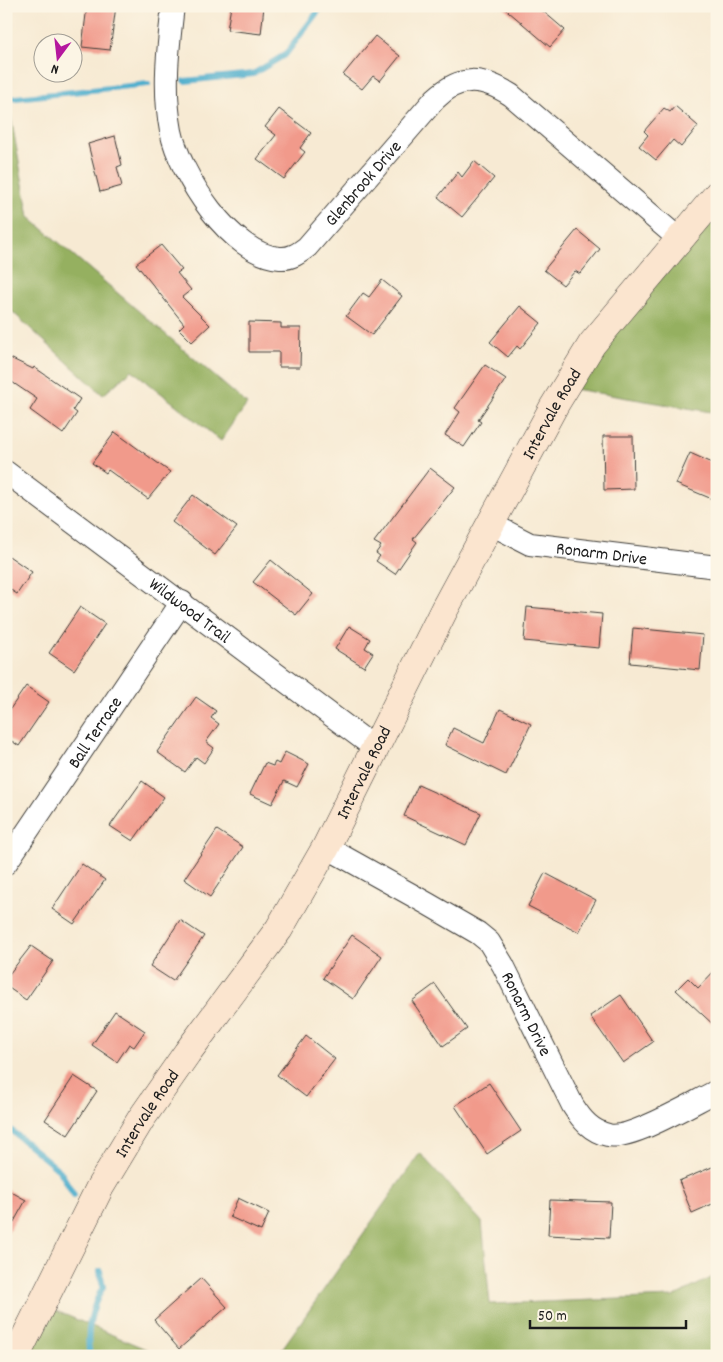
<svg xmlns="http://www.w3.org/2000/svg" width="723" height="1362" font-family="Dekko,sans-serif">
	<style>
		.forest { fill: #95b061; stroke: #58663e }
		.lines { fill: none; stroke-linecap: round; stroke-linejoin: round }
		.stream { stroke: #4eaecd; stroke-width: 6 }
		.building { fill: #f19a8b }
		.street-casing { stroke: #3d3b37; stroke-width: 24 }
		.secondary-casing { stroke: #3d3b37; stroke-width: 29 }
		.street { stroke: #fff; stroke-width: 22 }
		.secondary { stroke: #fbe5cf; stroke-width: 28 }
		.labels { text-anchor: middle; stroke-width: 4.5; stroke-linejoin: round; paint-order: stroke }
		.street-label { font-size: 18px; fill: #1c1c1c; stroke: #fcf5e5 }
	</style>
	<rect width="100%" height="100%" fill="#fcf5e5"/>
	<filter id="ink" filterUnits="userSpaceOnUse"><feTurbulence type="fractalNoise" baseFrequency=".02" numOctaves="2"/><feDisplacementMap in="SourceGraphic" scale="10" xChannelSelector="R" yChannelSelector="G"/><feConvolveMatrix kernelMatrix="1 2 1 2 8 2 1 2 1" color-interpolation-filters="sRGB"/></filter>
	<filter id="wash" filterUnits="userSpaceOnUse"><feTurbulence type="fractalNoise" baseFrequency=".0096" numOctaves="4" result="noise"/><feDisplacementMap in="SourceGraphic" scale="20" xChannelSelector="R" yChannelSelector="G"/><feGaussianBlur stdDeviation="1.12" result="paint"/><feColorMatrix in="noise" values="0 0 0 0 0 0 0 0 0 0 0 0 0 0 0 0 0 1.4 0 .05"/><feComposite in="paint" operator="in"/></filter>
	<g filter="url(#wash)">
		<rect width="100%" height="100%" fill="#f7ead3"/>
		<path class="forest" d="M6,90L29,217L247,404L221,441L132,370L103,395L6,306Z
			M717,217V413L562,387Z
			M420,1153L482,1222L490,1304L673,1297L717,1275V1356H277Z
			M40,1304L162,1356H12Z"/>
		<g class="lines">
			<path class="stream" d="M185,81L253,74L286,54L322,6
				M6,99L148,84
				M6,1126L60,1171L74,1195
				M90,1356C85,1333 92,1306 103,1287L100,1271"/>
		</g>
		<g id="blocks">
			<path class="building" d="M87,6H116L110,50L82,47Z
				M231,6H264L261,34L227,30Z
				M502,6H537L565,30L550,47Z
				M375,36L400,56L380,81L373,76L362,89L343,75Z
				M675,106L698,126L681,147L673,140L656,160L639,146L648,135L644,131L664,108L670,112Z
				M279,109L311,133L300,148L305,152L284,179L257,159L276,135L265,127Z
				M115,136L122,165L117,167L122,186L100,192L88,144Z
				M474,161L494,178L462,217L438,197L458,172L462,177Z
				M577,230L600,249L580,274L575,271L563,285L544,270Z
				M161,245L182,270L177,273L191,290L182,297L210,325L192,342L179,329L184,324L136,264Z
				M382,280L402,296L372,335L346,316L363,293L369,297Z
				M520,306L541,323L520,349L517,346L508,357L490,342Z
				M249,322L281,323V328H301L300,367H279V352H249Z
				M6,356L33,369L34,367L80,399L73,410L77,413L63,434L30,410L37,399L6,378Z
				M485,365L506,379L478,420L481,422L464,447L445,435L460,412L455,408Z
				M115,432L170,472L148,499L108,470L106,473L92,463Z
				M603,436H633L634,489L604,490Z
				M690,453L717,465V501L676,484Z
				M430,468L455,487L413,539L417,542L395,574L376,561L380,556L376,553L381,546L374,542Z
				M193,495L237,527L215,555L172,522Z
				M6,554L32,572L17,594L6,587Z
				M271,560L313,594L296,615L253,582Z
				M80,607L105,624L74,670L49,653Z
				M527,607L602,614L599,648L524,641Z
				M349,626L370,639L365,648L373,653L364,667L335,649Z
				M633,628L703,635L700,670L630,663Z
				M26,686L49,702L19,746L6,737V715Z
				M196,697L216,711L211,718L219,724L206,742L214,748L204,763L196,757L185,772L157,752Z
				M500,709L531,724L506,775L445,745L453,728L484,743Z
				M285,752L309,764L297,787L284,781L272,804L250,794L265,763L273,766L275,762L279,764Z
				M142,781L164,797L133,841L110,826Z
				M418,785L481,813L466,845L404,816Z
				M217,830L243,847L210,897L184,879Z
				M82,864L105,880L74,924L52,909Z
				M545,873L596,900L579,932L528,906Z
				M180,920L204,936L173,981L150,966Z
				M352,935L382,956L353,999L323,978Z
				M31,946L53,961L26,1000L6,986V978Z
				M717,968V1028L676,990L688,978L698,988Z
				M435,984L467,1029L443,1046L412,1001Z
				M621,995L653,1042L623,1063L590,1016Z
				M115,1011L145,1031L134,1047L129,1044L117,1062L92,1045Z
				M306,1036L335,1059L306,1097L277,1075Z
				M74,1076L97,1091L68,1135L45,1120Z
				M489,1083L521,1131L487,1154L455,1106Z
				M717,1165V1202L692,1213L679,1181Z
				M6,1189L26,1200L6,1236Z
				M238,1198L269,1213L261,1231L230,1217Z
				M550,1200L611,1202L609,1238L548,1235Z
				M201,1278L227,1307L179,1349L154,1320Z"/>
		</g>
	</g>
	<g filter="url(#ink)">
		<use href="#blocks" fill-opacity="0" stroke="#3d3b37" stroke-width="1"/>
		<g class="lines">
			<g class="street-casing">
				<g id="street">
					<path id="s1" d="M173,6C168,49 163,89 171,131C180,175 231,255 280,258C291,259 299,253 307,247L435,99C461,74 482,77 511,95L679,239"/>
					<path id="s2" d="M6,472L375,748"/>
					<path id="s3" d="M491,524L530,544L717,567"/>
					<path id="s4" d="M326,847L428,904L478,933L489,942L503,965L573,1106C582,1120 591,1131 608,1135C630,1141 694,1102 717,1091"/>
					<path id="s5" d="M6,863L182,602"/>
				</g>
			</g>
			<g class="secondary-casing">
				<g id="secondary">
					<path id="s6" d="M16,1356L100,1187L141,1119L187,1053L279,929L326,847L444,610L554,406L592,344L717,195"/>
				</g>
			</g>
			<use href="#street" class="street"/>
			<use href="#secondary" class="secondary"/>
		</g>
	</g>
	<g class="labels">
		<g class="street-label">
			<text dy="6" stroke="none"><textPath href="#s1" startOffset="416">Glenbrook Drive</textPath></text>
			<text dy="6" stroke="none"><textPath href="#s6" startOffset="1086">Intervale Road</textPath></text>
			<text dy="6" stroke="none"><textPath href="#s3" startOffset="116">Ronarm Drive</textPath></text>
			<text dy="6" stroke="none"><textPath href="#s2" startOffset="230">Wildwood Trail</textPath></text>
			<text dy="6" stroke="none"><textPath href="#s5" startOffset="158">Ball Terrace</textPath></text>
			<text dy="6" stroke="none"><textPath href="#s6" startOffset="681">Intervale Road</textPath></text>
			<text dy="6" stroke="none"><textPath href="#s4" startOffset="270">Ronarm Drive</textPath></text>
			<text dy="6" stroke="none"><textPath href="#s6" startOffset="276">Intervale Road</textPath></text>
		</g>
	</g>
	<rect width="723" height="1362" fill="none" stroke="#fcf5e5" stroke-width="25"/>
	<g transform="translate(58 58) rotate(195)"><circle r="24" fill="#fcf5e5" stroke="#a29e95"/>
	<path d="M0-4L9 19L0 12L-9 19Z" fill="#b5179e"/>
	<text y="-8" font-size="14" font-weight="bold" text-anchor="middle" fill="#1c1c1c">N</text>
	</g>
	<path d="M530 1320v8h156v-8" fill="none" stroke="#1c1c1c" stroke-width="2.5"/>
	<text x="538" y="1320" font-size="15" fill="#1c1c1c" stroke="#fcf5e5" stroke-width="4" paint-order="stroke">50 m</text>
</svg>
